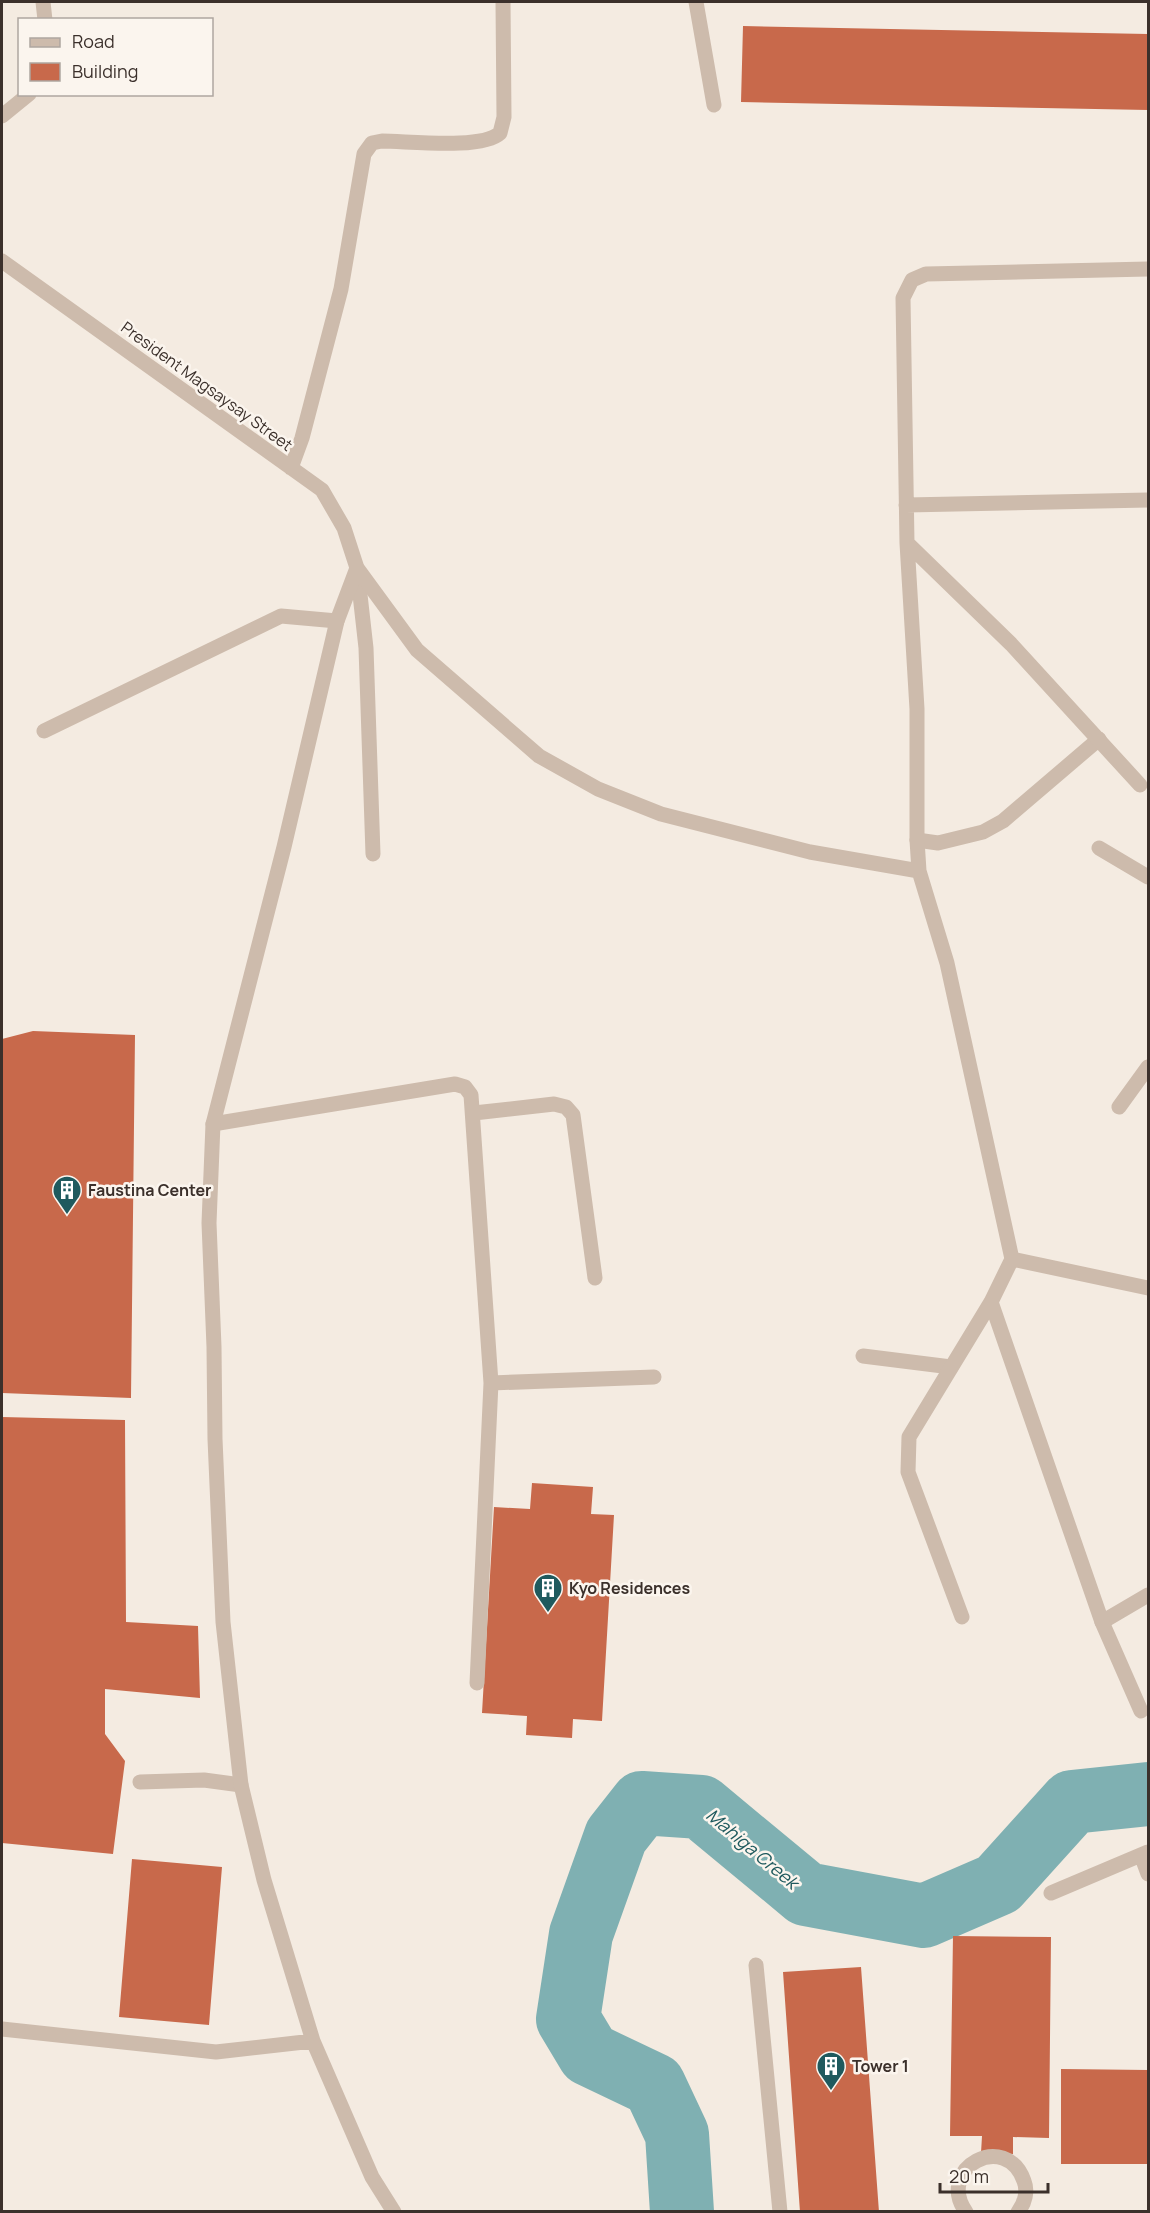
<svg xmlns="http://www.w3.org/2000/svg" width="1150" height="2213" font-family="Manrope,sans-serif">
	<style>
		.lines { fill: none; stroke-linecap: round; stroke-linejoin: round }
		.river { stroke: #7fb0b2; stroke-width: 64 }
		.building { fill: #c8694b }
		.service { stroke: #cdbbac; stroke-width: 15 }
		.minor { stroke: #cdbbac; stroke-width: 15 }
		.labels { text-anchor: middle; stroke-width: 5; stroke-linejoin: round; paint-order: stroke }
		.street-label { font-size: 16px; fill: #3b302b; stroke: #fbf5ee }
		.poi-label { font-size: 16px; font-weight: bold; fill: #3b302b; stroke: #fbf5ee; text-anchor: start }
		.water-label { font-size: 18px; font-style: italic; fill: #1f5a5e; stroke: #fbf5ee }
	</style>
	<rect width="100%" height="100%" fill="#f4ebe1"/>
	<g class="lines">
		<path class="river" d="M682,2212L677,2134L654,2085L589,2054L568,2019L581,1934L616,1836L642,1803L701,1807L806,1894L924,1916L998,1884L1072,1802L1148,1794"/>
	</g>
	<path class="building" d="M743,26L1148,34V110L741,102Z
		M33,1031L135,1035L131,1398L2,1393V1039Z
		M2,1417L125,1420L126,1622L198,1626L200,1698L105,1689V1734L125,1761L113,1854L2,1843Z
		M532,1483L593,1487L591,1514L614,1515L602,1721L573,1719L572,1738L526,1735L527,1716L482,1713L494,1507L530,1509Z
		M132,1859L222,1867L209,2025L119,2017Z
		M953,1936L1051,1937L1049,2138L1013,2137V2154L981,2153L982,2136H950Z
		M861,1967L879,2212H800L783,1972Z
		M1061,2069L1148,2070V2164H1061Z"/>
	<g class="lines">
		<path class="service" d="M696,2L714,105
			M357,568L366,648L373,854
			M44,731L281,616L337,621
			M917,840L938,843L983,832L1003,821L1099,739
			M474,1113L554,1104L566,1107L573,1115L595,1278
			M213,1124L455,1084L465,1087L471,1095L491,1383L477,1683
			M863,1356L951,1367
			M491,1383L654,1377
			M1102,1622L1148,1595
			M140,1782L204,1780L241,1785
			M1141,1855L1148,1874
			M1051,1893L1148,1852
			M756,1965L780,2212
			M966,2212C935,2168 1006,2130 1024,2181C1028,2191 1025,2203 1018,2212"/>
		<path class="minor" d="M43,2L45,20
			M2,116L29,94
			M2,261L322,490L344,528L357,568L417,650L539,756L598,789L661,814L810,852L919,871
			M291,468L302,438L341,289L364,154L372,143L382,141C408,141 482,150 500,133L504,117L503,2
			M906,505L1148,500
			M907,543L1011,644L1140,785
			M357,568L337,621L284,847L213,1124L209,1223L214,1347L215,1439L223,1622L241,1785L264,1880L313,2041L372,2177L394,2212
			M1099,848L1148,877
			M1119,1107L1148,1067
			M1012,1259L1148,1288
			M991,1302L1102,1622L1141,1711
			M962,1617L908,1472L909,1437L991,1302L1012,1259L947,963L919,871L917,840V709L907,543L903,298L912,280L926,274L1148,269
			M2,2029L216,2052L313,2041"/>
	</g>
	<defs>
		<g id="building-pin" transform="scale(1.5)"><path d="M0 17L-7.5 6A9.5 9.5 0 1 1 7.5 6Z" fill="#1f5a5e" stroke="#fbf5ee"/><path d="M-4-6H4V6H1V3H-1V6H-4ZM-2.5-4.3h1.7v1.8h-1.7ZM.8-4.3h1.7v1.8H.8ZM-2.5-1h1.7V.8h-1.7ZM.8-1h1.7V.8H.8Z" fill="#fff"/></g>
	</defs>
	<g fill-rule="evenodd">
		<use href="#building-pin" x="67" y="1190"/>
		<use href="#building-pin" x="548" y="1588"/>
		<use href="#building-pin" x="831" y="2066"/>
	</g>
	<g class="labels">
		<g class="street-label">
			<text transform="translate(207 386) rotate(36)" y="6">President Magsaysay Street</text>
		</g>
		<g class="poi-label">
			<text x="88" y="1196">Faustina Center</text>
			<text x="569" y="1594">Kyo Residences</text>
			<text x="852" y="2072">Tower 1</text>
		</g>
		<g class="water-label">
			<text transform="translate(752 1849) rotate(40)" y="6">Mahiga Creek</text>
		</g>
	</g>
	<rect width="1150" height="2213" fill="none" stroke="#3b302b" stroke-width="6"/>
	<rect x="18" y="18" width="195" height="78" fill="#fbf5ee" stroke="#aea6a0" stroke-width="1.5"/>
	<rect x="30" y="38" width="30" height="9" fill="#cdbbac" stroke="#aea6a0" stroke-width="1.5"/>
	<text x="72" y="48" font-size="18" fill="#3b302b">Road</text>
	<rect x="30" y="63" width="30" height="18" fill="#c8694b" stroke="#aea6a0" stroke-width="1.5"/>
	<text x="72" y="78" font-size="18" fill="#3b302b">Building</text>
	<path d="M940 2183v9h108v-9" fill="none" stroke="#3b302b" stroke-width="3"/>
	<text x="949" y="2183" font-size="18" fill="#3b302b" stroke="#fbf5ee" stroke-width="4.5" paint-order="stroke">20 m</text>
</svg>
